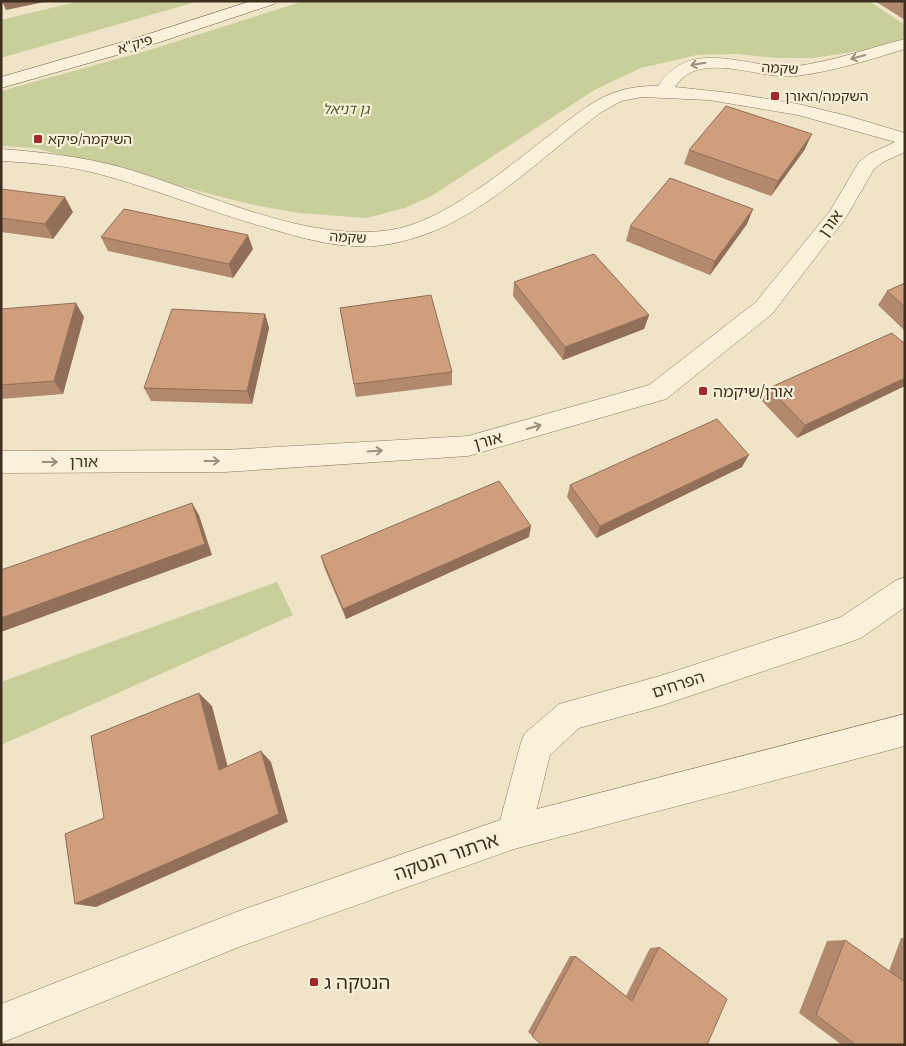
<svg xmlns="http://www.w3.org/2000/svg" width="906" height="1046" font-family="'Noto Serif','Noto Sans Hebrew',serif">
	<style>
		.green { fill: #c9cf9b }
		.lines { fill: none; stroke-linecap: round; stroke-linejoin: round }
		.minor-casing { stroke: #8d765c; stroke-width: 1 }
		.tertiary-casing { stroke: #8d765c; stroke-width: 1 }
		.secondary-casing { stroke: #6f573f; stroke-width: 1 }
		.minor { fill: #faf1dc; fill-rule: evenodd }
		.tertiary { fill: #faf1dc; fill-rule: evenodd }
		.secondary { fill: #faf1dc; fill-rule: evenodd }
		.wall { fill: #b2896c }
		.shaded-wall { fill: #916f58 }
		.building { fill: #cf9f7d; stroke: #916f58 }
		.oneway { stroke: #9c907e }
		.poi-dot { fill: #9e2a2b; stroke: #f7eed8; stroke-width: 2 }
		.labels { text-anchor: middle; stroke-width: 4.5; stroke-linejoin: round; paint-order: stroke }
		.far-street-label { font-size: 14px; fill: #3d2e20; stroke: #f7eed8 }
		.far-poi-label { font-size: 14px; fill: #3d2e20; stroke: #f7eed8; text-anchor: start }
		.far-park-label { font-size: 14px; font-style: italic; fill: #4d5a26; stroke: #f7eed8 }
		.street-label { font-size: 16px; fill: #3d2e20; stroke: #f7eed8 }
		.poi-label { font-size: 16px; fill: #3d2e20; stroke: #f7eed8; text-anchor: start }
		.near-street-label { font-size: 19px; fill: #3d2e20; stroke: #f7eed8 }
		.near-poi-label { font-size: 19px; fill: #3d2e20; stroke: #f7eed8; text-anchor: start }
	</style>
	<rect width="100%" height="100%" fill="#f0e4c8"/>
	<path class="green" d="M80,1H199L1,58V20Z
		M304,1H869L905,25V40L860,51L813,58H777L737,54L697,55L641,68L596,89L433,195L405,208L366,218L299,213L249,204L35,148L1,146V91L146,51Z
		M277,582L293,615L1,745V682Z"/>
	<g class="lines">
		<g class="minor-casing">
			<path id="minor" d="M905,39V49C869,60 834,71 797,76C761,81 699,48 675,87L731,93L798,104L848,116L905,133V152L883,162L874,169L845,219L772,314L666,399L468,456L225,472L1,473V451L225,450L468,436L649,385L756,302L830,211L859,162L869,154L895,142L798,115L709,100L642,97L621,101L600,113C548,152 500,201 441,228C420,237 398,244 375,246C339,249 302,238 268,228C214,213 163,192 110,177C74,166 38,163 1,161V149C43,152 84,157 124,168C205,192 306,243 390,230C443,223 509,166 551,134C587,106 609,85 658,86C692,34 749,71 797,66C834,61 869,48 905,39Z
				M905,577V607L861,638L850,642L660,706L579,728L550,755L531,832L526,844L514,849L502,844L497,832L520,746L524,734L559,704L660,676L841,617L895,581Z"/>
		</g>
		<g class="tertiary-casing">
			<path id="tertiary" d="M905,714V746L514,849L239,947L1,1043V1004L239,911L514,815Z"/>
		</g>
		<g class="secondary-casing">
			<path id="secondary" d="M251,1H276L274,4L145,47L1,88V77L133,39Z"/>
		</g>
		<use href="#minor" class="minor"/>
		<use href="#tertiary" class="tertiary"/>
		<use href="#secondary" class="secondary"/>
	</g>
	<path class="wall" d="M875,1H905V20Z
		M805,149L771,196L684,164L689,150Z
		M1,189L73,212L53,239L1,232Z
		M753,209L747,224L710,275L626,241L630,226Z
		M101,237L253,249L233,278L108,251Z
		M514,282L649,315L644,329L563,360L513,296Z
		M905,283V331L878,305L887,291Z
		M340,308L452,372V385L356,397Z
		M1,309L84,317L63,394L1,399Z
		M265,314L269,328L252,404L151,401L144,388Z
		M892,333L797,438L762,401L769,388Z
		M742,467L596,538L567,497L570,485Z
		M529,537L346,619L324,567L321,556Z
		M901,938H905V1045H842L799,1013L827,941L845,940L889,971Z
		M659,947L727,999L542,1045L528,1032L570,956H575L626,996L650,948Z"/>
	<path class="shaded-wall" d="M2,1H49L6,10Z
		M812,134L805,149L771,196L778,181Z
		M65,197L73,212L53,239L45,224Z
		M753,209L747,224L710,275L715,261Z
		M248,235L253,249L233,278L229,264Z
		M76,303L84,317L63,394L54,381Z
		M265,314L269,328L252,404L247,391Z
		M649,315L644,329L563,360L565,347Z
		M905,378V386L797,438L805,425Z
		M749,455L742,467L596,538L600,526Z
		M192,503L199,515L212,555L1,632V618Z
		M531,526L529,537L346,619L343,609Z
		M199,693L212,706L231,779L219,770Z
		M261,751L271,762L288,822L96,907L75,904Z"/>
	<path class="building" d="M726,106L812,134L778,181L689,150Z
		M670,178L753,209L715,261L630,226Z
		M1,189L65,197L45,224L1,218Z
		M124,209L248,235L229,264L101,237Z
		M594,254L649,315L565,347L514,282Z
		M905,283V307L887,291Z
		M431,295L452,372L354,384L340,308Z
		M76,303L54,381L1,385V309Z
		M172,309L265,314L247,391L144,388Z
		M892,333L905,344V378L805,425L769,388Z
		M717,419L749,455L600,526L570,485Z
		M499,481L531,526L343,609L321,556Z
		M192,503L205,544L1,618V570Z
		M199,693L219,770L261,751L279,814L75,904L65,834L104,818L91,736Z
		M845,940L905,982V1045H856L816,1015Z
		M659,947L727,999L707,1045H542L532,1036L575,956L632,1001Z"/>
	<defs><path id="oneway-shaft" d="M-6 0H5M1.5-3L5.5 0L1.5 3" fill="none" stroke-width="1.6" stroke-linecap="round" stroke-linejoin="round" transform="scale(1.25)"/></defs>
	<g class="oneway">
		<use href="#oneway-shaft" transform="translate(858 57) rotate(165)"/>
		<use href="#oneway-shaft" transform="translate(698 64) rotate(170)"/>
		<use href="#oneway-shaft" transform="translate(534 427) rotate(-16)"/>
		<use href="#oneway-shaft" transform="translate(375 451) rotate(-4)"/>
		<use href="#oneway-shaft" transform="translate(212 461)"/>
		<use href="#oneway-shaft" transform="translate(50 462)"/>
	</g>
	<g class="poi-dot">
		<rect x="770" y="91" width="10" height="10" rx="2.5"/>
		<rect x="33" y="134" width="10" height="10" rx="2.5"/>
		<rect x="698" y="386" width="10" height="10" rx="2.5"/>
		<rect x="309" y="977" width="10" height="10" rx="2.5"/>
	</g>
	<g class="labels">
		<g class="far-street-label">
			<text transform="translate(135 44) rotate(-17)" y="5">פיק"א</text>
			<text transform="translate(780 68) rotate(3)" y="5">שקמה</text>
			<text transform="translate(348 237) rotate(3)" y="5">שקמה</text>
		</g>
		<g class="far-poi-label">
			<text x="785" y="101">השקמה/האורן</text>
			<text x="48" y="144">השיקמה/פיקא</text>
		</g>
		<g class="far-park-label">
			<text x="346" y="114">גן דניאל</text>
		</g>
		<g class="street-label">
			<text transform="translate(830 223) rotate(-54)" y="6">אורן</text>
			<text transform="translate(488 440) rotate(-15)" y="6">אורן</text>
			<text x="84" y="467">אורן</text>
			<text transform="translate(678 684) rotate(-18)" y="6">הפרחים</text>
		</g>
		<g class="poi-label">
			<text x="713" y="397">אורן/שיקמה</text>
		</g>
		<g class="near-street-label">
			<text transform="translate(446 856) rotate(-19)" y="7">ארתור הנטקה</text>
		</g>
		<g class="near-poi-label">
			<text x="324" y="989">הנטקה ג</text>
		</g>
	</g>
	<rect width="906" height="1046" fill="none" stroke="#3d2e20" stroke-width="5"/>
</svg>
